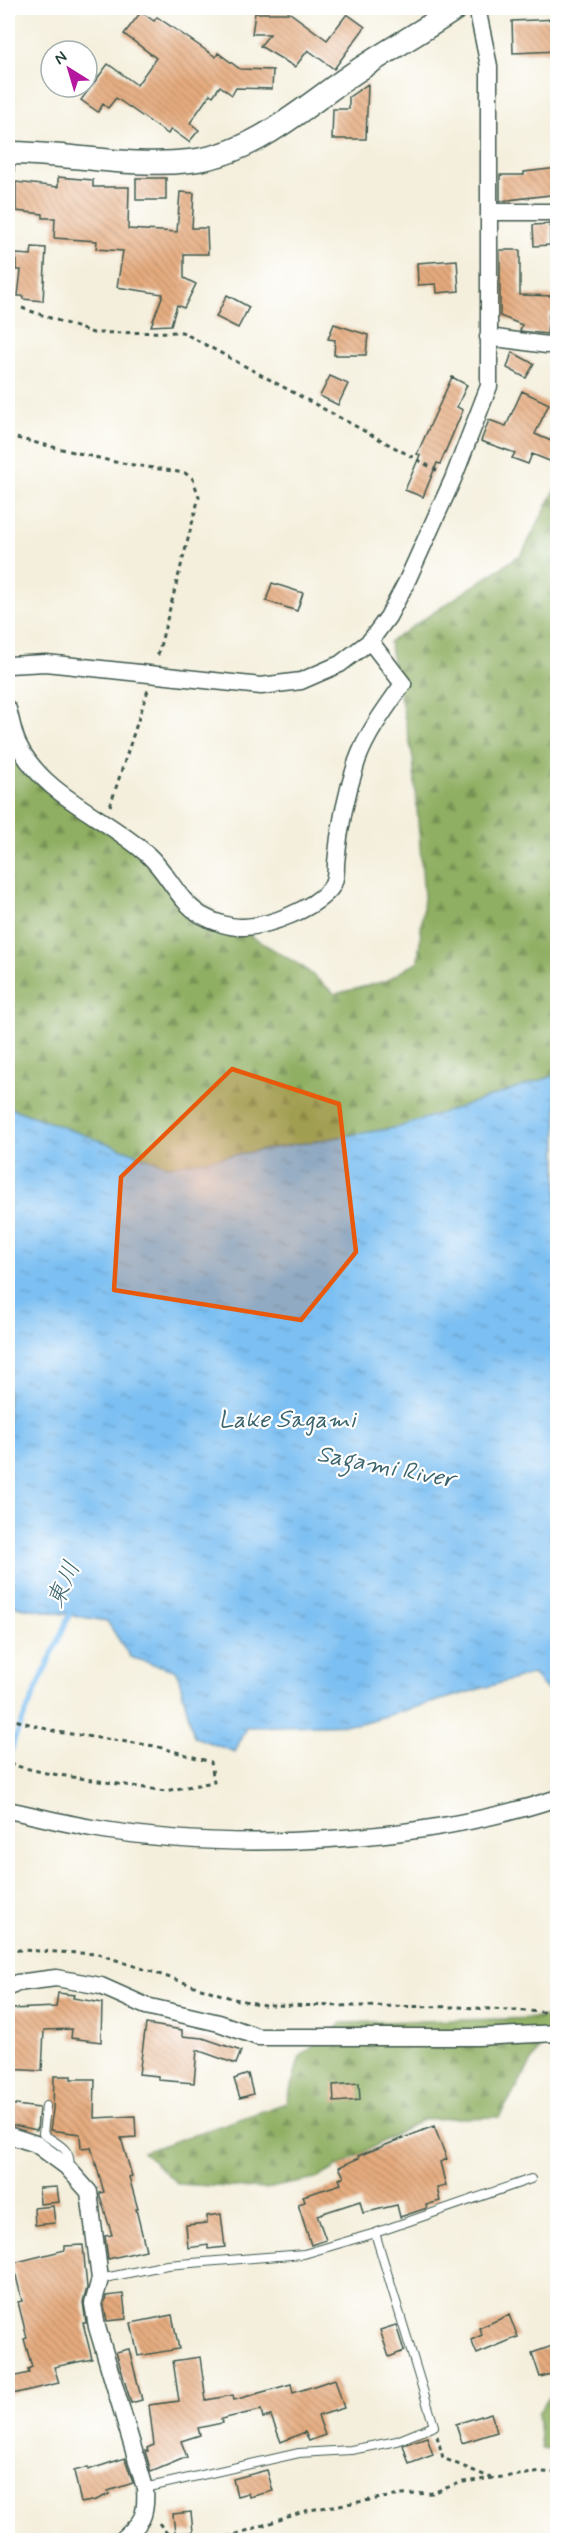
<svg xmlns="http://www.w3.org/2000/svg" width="565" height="2548" font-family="Mynerve,'Klee One',sans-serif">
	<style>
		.forest { fill: url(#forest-firs); stroke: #57764b; stroke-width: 1.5 }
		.water { fill: url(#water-ripples); stroke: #4e7e93; stroke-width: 1.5 }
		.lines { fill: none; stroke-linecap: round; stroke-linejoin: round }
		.stream { stroke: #7cbff2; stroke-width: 5 }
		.building { fill: url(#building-back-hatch) }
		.lane-casing { stroke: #3f584d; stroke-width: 10 }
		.street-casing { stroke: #3f584d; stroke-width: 19 }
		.secondary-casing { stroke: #3f584d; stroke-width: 25 }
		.path { stroke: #3f584d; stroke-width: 3; stroke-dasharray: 4.5 4.5; stroke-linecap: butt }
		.lane { stroke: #fff; stroke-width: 8 }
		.street { stroke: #fff; stroke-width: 16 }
		.secondary { stroke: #fff; stroke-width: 22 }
		.marked { fill: #e8590c; fill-opacity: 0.2; stroke: #e8590c; stroke-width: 4.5; stroke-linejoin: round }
		.labels { text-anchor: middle; stroke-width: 4.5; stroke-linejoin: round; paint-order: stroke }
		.water-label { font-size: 24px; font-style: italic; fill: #3b646d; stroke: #fff }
	</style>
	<defs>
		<pattern id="forest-firs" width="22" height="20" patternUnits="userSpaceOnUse" patternTransform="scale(1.5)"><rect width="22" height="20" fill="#8faf62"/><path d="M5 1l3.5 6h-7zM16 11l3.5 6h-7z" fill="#749052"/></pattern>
		<pattern id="water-ripples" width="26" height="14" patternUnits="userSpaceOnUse" patternTransform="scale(1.5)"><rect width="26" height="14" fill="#7cbff2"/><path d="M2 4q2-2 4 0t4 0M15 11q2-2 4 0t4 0" fill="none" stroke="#659cc5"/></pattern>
		<pattern id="building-back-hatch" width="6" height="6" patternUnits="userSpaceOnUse" patternTransform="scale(1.5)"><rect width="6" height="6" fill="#e6ab7e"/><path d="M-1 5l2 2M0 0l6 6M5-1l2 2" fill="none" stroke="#ba8c68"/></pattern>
	</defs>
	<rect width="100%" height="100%" fill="#fff"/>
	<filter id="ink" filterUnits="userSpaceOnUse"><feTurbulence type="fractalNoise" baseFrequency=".0167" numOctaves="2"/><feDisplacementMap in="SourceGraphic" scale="12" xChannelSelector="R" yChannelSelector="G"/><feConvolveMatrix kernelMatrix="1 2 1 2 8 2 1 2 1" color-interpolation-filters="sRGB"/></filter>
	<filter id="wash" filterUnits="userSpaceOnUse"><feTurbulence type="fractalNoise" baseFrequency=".008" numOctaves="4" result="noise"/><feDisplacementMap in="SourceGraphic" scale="24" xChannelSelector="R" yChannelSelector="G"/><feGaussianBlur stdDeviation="1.35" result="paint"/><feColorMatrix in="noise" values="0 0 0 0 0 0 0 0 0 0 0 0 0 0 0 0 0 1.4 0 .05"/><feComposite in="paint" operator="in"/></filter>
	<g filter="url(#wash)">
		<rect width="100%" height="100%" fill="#f4efdc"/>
		<path class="forest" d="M557,486V1075L399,1127L168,1166L8,1107V740L127,845L230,924L303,967L335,994L386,981L418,961L424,897L413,758L389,642L522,554Z
			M557,2014V2042L541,2046L499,2117L423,2119L316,2179L265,2189L178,2184L143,2152L286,2103L300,2057L342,2023L537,2018Z
			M557,2387V2450L541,2448L538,2413Z"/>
		<path class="water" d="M557,1075V1700L532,1674L357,1724L246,1727L235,1752L194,1737L177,1671L130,1657L107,1621L8,1605V1107L169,1166L399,1127Z"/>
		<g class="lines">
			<path class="stream" d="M8,1764L14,1740L71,1611"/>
		</g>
		<g id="blocks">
			<path class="building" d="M141,12L154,21L157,17L216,57L218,53L240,69L273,70L272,89L236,88L232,95L220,86L213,96L210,94L190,123L199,130L189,142L171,129L168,134L116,98L108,108L103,104L98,112L81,100L108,64L137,85L156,58L124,34Z
				M255,13H290L327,40L347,14L365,27L334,69L308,50L295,67L260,46L270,34H252Z
				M558,19V51L513,53L512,21Z
				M368,84L366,139H332L333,109H349V97Z
				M558,168V194L500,201V175H524V172Z
				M58,177L93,180V187H129L128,229L177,232L180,192L194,193L192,228H207L208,254H184V278L196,284L184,308L177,305L171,325L151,326L163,294L117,287L123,251L96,249L97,241L54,238L55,218H43V214L16,211V182L58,187Z
				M136,178H166V200H136Z
				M550,224V245L534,246L533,225Z
				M32,247L46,248L43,301L23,299V296H18L21,270H16V254L31,255Z
				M500,250H520V295L558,296V313H549L547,334L520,331L522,325L500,316Z
				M457,260L459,291L437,293L436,284L418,285L417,263Z
				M227,295L249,307L238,328L216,317Z
				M334,324L368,335L366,355H334L335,340L328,339Z
				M512,352L534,364L526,378L507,368Z
				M330,376L348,384L338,405L320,396Z
				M452,377L467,385L457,407L463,410L440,464L437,463L423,497L405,490L420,455L417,454Z
				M522,391L549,404L535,434L558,444L552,462L532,454L528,464L512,458L515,453L481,441L489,420L506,426Z
				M272,583L303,593L297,611L266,601Z
				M58,1993L74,1995L73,1998L102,2003L101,2042L71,2038L72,2029L44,2030L42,2071L8,2069V2020H12L11,2009L56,2007Z
				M146,2024L182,2030V2036L203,2038L241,2051L236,2064L197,2050L194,2083L158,2080V2076L139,2074Z
				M248,2074L253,2094L240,2098L234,2079Z
				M54,2076H71V2079H95L94,2118L135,2116L136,2137L121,2138L132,2176L129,2177L138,2209H136L146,2250L108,2259L105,2236L112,2235L100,2196V2193L104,2192L91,2147L81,2148L80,2134L50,2130L53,2110Z
				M359,2083L360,2100L334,2102L333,2085Z
				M8,2104L39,2108L37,2130L8,2124Z
				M434,2126L447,2159L440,2162L446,2186L437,2188L440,2201L426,2205L427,2208L400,2217L397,2205L363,2213L360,2201L317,2215L326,2240L311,2245L298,2204L305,2202L303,2196L341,2184L339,2179L344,2177L339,2167L359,2158L358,2156Z
				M57,2187L59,2202L40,2204L39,2188Z
				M53,2206L55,2223L35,2225L34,2208Z
				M221,2214L225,2247L208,2249V2245L188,2248L186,2225L207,2223V2216Z
				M83,2245L87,2288L83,2302L86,2323H83L92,2359L54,2367L59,2383L8,2395V2378L29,2373L28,2369L32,2367L24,2339L27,2338L18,2302L22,2301L13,2263L65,2250V2246Z
				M123,2294L126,2319L107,2321L104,2305L106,2296Z
				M172,2315L179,2349L138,2356L131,2323Z
				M509,2315L518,2337L477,2354L471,2340L482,2335L479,2328Z
				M396,2325L404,2351L389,2357L380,2330Z
				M558,2344V2372L540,2377L532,2353Z
				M129,2349L142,2400L131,2403L116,2352Z
				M200,2357L206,2400L233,2395L234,2400L291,2384L293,2393L335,2379L344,2408L318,2416L325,2435L309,2441L305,2432L281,2442L271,2416L263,2418L261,2410L221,2419L222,2423L198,2428L200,2435L181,2441L187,2457L151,2472L145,2451H148L147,2448L154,2445L149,2405L179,2401L173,2361Z
				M491,2413L497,2432L462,2443L456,2424Z
				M427,2437L433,2455L409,2464L403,2445Z
				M125,2458L133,2483L108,2491L109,2494L96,2500L81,2503L74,2471L88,2467V2470Z
				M267,2470L273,2491L249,2497L248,2493L237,2496L233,2479Z
				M191,2512L193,2532L175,2533L173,2514Z"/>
		</g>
	</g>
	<g filter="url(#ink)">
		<use href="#blocks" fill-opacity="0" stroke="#3f584d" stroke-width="1.5"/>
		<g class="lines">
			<g class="lane-casing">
				<path id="lane" d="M10,304V155
					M46,2106L43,2134C59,2145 73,2149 69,2170
					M100,2279L167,2265L304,2254L375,2233L531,2179
					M145,2488L299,2453L351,2450L397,2441L434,2426L375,2233"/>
			</g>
			<g class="street-casing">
				<path id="street" d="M490,212H558
					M488,337L547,345L553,343L558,337
					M8,665L46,663L261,686L301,681L340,664L370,641L388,617L406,583L453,479L489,386V66L477,8
					M8,709C11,720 13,733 18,744C43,796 107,817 148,855C168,873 178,901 201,915C213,922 231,928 244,927C270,926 313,909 330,889C336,882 336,872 336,863C339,828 346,795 357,761C367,733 386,708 403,684L370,641
					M8,1810C36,1816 64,1823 92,1828C235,1853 419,1843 558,1798
					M8,1988L17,1983L56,1978L101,1986L146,2006L219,2023L258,2037H478L558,2033
					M8,2135L36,2144L66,2166L89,2192L100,2279L93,2304L97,2327L145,2488C147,2517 142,2522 122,2540"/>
			</g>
			<g class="secondary-casing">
				<path id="secondary" d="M8,153C69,153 128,168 190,161C256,154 304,106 357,71C390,49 424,30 457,8"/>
			</g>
			<path class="path" d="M22,308L93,333L182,332L438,471
				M8,436L115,462L185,473L193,479L199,497L157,658
				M110,806L148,690
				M8,1718L57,1732L155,1746L211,1762L214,1782L165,1791L46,1773L8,1764
				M8,1953L19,1950L98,1954L234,1999L264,2005L458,2007L558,2013
				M437,2436L443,2458L491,2478
				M159,2523L172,2540
				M182,2540L231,2536L309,2510L401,2495L432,2493L463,2482L542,2472L558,2473"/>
			<use href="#lane" class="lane"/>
			<use href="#street" class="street"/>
			<use href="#secondary" class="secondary"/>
		</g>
	</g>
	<path class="marked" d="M232,1069L339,1104L356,1252L301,1320L114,1290L121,1177Z"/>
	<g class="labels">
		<g class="water-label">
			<text x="287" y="1427">Lake Sagami</text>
			<text transform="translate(386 1466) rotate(11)" y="8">Sagami River</text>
			<text transform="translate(63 1584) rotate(-66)" y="8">東川</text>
		</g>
	</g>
	<rect width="565" height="2548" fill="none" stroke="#fff" stroke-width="30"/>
	<g transform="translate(69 69) rotate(323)"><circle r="28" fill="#ffffff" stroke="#a5b1ae" stroke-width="1.5"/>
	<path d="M0-4.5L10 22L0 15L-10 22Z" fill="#b5179e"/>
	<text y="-9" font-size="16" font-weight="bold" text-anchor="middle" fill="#1f3d34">N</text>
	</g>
</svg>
